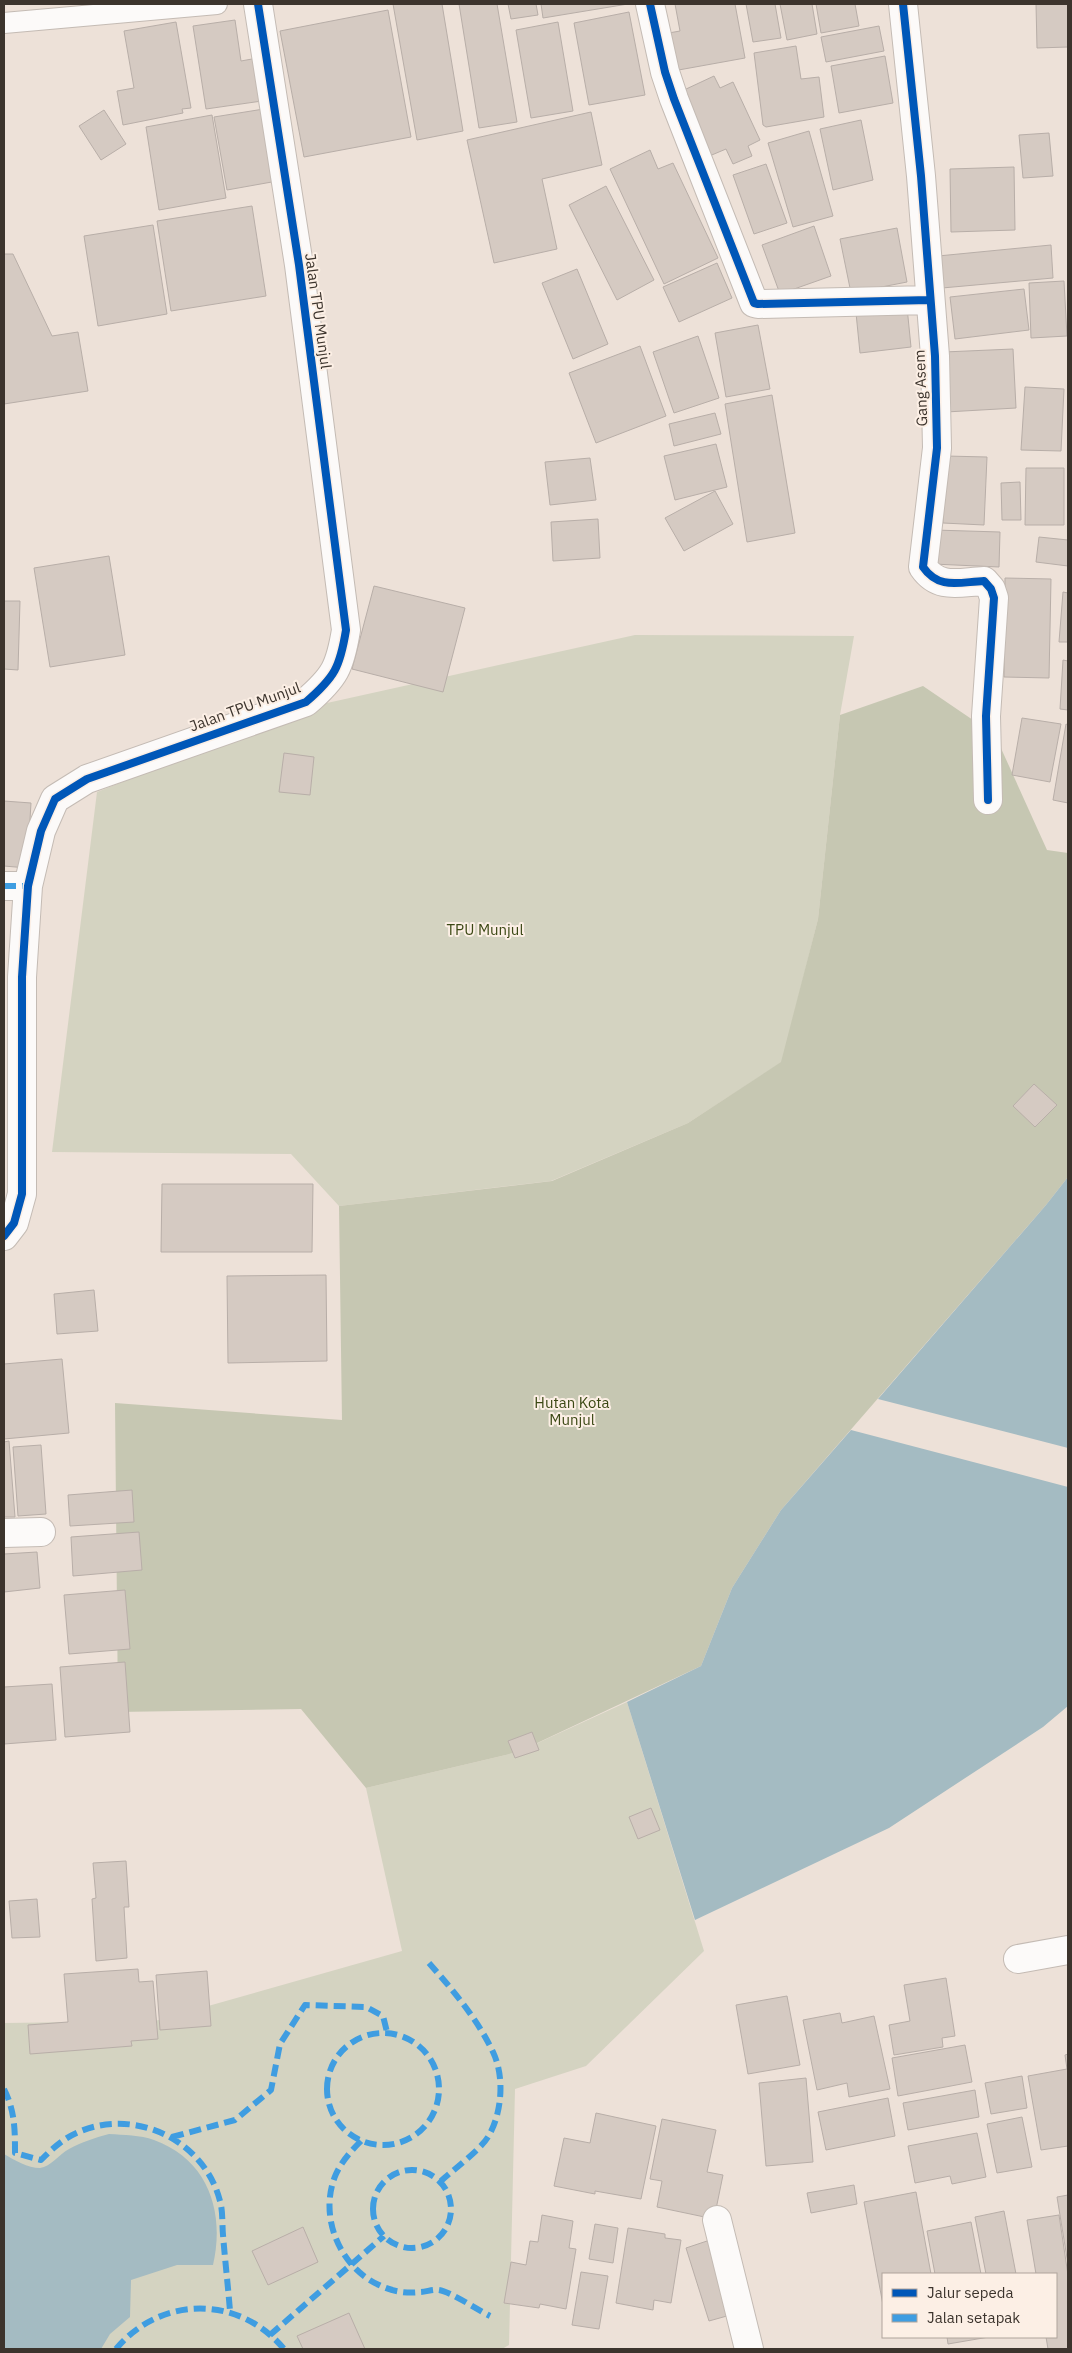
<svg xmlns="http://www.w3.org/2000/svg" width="1072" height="2353" font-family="'IBM Plex Sans',sans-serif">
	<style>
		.green { fill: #d4d3c1 }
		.forest { fill: #c6c7b2 }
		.water { fill: #a4bbc2 }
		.building { fill: #d5cac2; stroke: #b8aea8 }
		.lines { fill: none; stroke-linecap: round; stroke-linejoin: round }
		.lane-casing { stroke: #c4bbb4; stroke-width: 22 }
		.street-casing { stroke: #c4bbb4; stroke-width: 30 }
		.lane { stroke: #fcfaf9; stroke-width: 20 }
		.street { stroke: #fcfaf9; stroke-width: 28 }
		.quiet { stroke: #3f9de1; stroke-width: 6; stroke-dasharray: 12 6; stroke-linecap: butt }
		.cycleway-casing { stroke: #fcefe5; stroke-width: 11 }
		.cycleway { stroke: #0057b8; stroke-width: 8 }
		.labels { text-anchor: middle; stroke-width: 4; stroke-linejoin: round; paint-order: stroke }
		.street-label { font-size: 15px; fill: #3c342d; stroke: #fcefe5 }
		.park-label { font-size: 15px; fill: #3b4814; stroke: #fcefe5 }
	</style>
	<rect width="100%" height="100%" fill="#ede1d8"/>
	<path class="green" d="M635,635L854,636L840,715L818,919L782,1062L688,1123L551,1181L339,1206L291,1154L52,1152L97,792L318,705Z
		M627,1702L704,1951L586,2066L515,2089L509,2345L502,2349H4V2023L155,2021L402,1951L366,1788L518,1752Z"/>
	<path class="forest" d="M923,686L995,735L1047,850L1068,853V1177L1046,1205L781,1510L732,1588L701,1666L518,1752L366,1788L301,1709L118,1712L115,1403L342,1420L339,1206L552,1181L688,1123L781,1062L818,919L840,715Z"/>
	<path class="water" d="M1068,1177V1448L878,1399L1046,1205Z
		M851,1430L1068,1487V1706L1043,1727L889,1828L695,1920L627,1702L701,1666L732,1588L781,1510Z
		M109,2134C124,2135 140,2135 154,2140C209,2160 225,2213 213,2265H177L131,2280L130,2317L110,2334L101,2349H4V2154C14,2160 28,2168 40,2168C51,2167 59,2154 69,2149C82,2142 94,2138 109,2134Z"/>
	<path class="building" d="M393,4H442L463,131L417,140Z
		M459,4H497L517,122L479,128Z
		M508,4H536L538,15L511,19Z
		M541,4H628L543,18Z
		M675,4H735L745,58L673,71L663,34L680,31Z
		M746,4H775L781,38L753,42Z
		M780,4H812L817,34L787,40Z
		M816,4H855L859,26L821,33Z
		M1036,4H1068V47L1037,48Z
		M388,10L411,137L304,157L280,31Z
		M629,12L645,95L589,105L574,23Z
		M235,20L241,61L263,57L269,100L206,109L193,26Z
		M176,22L191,108L182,109L183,113L123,125L117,91L134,88L124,31Z
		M558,22L573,111L531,118L516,30Z
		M879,26L884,51L826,62L821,37Z
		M796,46L801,79L819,77L824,117L766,127L763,125L754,53Z
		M885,56L893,103L839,113L831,66Z
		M714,76L720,88L733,82L760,140L748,146L752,156L733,164L726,149L707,157L684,90Z
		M270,108L283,180L227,190L214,117Z
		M104,110L126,144L101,160L79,126Z
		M591,112L602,165L542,179L557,249L494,263L467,140Z
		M212,115L226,198L159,210L146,127Z
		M861,120L873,180L833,190L820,129Z
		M809,131L833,216L793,227L768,143Z
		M1049,133L1053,176L1023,178L1019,135Z
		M650,150L658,169L673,163L718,258L664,284L610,169Z
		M766,164L787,223L754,234L733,175Z
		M1014,167L1015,230L951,232L950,169Z
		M606,186L654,280L617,300L569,205Z
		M252,206L266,296L171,311L157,221Z
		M153,225L167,314L98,326L84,236Z
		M814,226L831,276L780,294L762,245Z
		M897,228L907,282L851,293L840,239Z
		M1051,245L1053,278L942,288L938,256Z
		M4,254H13L52,336L78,332L88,391L4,404Z
		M717,263L732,298L679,322L663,287Z
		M577,269L608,344L573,359L542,283Z
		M1064,281L1067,336L1031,338L1029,283Z
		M1024,289L1029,330L955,339L950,297Z
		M907,307L911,347L860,353L856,313Z
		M758,325L770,389L726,397L715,333Z
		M698,336L719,398L674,413L653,352Z
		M640,346L666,416L596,443L569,373Z
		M1013,349L1016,408L946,412L944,352Z
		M1025,387L1064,389L1061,451L1021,450Z
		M772,395L795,533L747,542L725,404Z
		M715,413L721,434L674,446L669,424Z
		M716,444L727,487L675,500L664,456Z
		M946,456L987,457L984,525L943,523Z
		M590,458L596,500L550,505L545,462Z
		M1026,468H1064V525H1025Z
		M1020,482L1021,520H1002L1001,483Z
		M715,491L733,524L684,551L665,518Z
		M598,519L600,558L553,561L551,522Z
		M934,530L1000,532L999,567L933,564Z
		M1039,537L1068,540V566L1036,562Z
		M109,556L125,655L50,667L34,568Z
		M1005,578L1051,579L1049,678L1004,677Z
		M374,586L465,608L443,692L352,669Z
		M1063,592L1068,593V642H1059Z
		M4,601H20L18,670L4,669Z
		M1063,660L1068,661V710L1060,709Z
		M1022,718L1061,724L1050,782L1012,775Z
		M1066,724L1068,725V803L1053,800Z
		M284,753L314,757L310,795L279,792Z
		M4,801L31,803L27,868L4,866Z
		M1034,1084L1057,1105L1035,1127L1013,1106Z
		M162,1184H313L312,1252H161Z
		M326,1275L327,1361L228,1363L227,1276Z
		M94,1290L98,1331L57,1334L54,1294Z
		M62,1359L69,1433L4,1439V1364Z
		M9,1441L15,1517H4V1442Z
		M41,1445L46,1514L18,1516L13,1447Z
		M132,1490L134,1522L70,1526L68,1495Z
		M139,1532L142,1570L73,1576L71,1537Z
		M37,1552L40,1588L4,1592V1554Z
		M125,1590L130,1649L69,1654L64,1595Z
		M125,1662L130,1732L65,1737L60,1667Z
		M52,1684L56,1740L4,1744V1687Z
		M532,1732L539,1750L515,1758L508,1741Z
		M651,1808L660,1830L638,1839L629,1817Z
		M126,1861L129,1907H124L127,1958L96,1961L92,1899L96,1898L93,1863Z
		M37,1899L40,1937L12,1938L9,1901Z
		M138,1969L139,1982L153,1981L158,2039L131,2041L132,2046L30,2054L28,2025L68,2022L64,1974Z
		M207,1971L211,2026L160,2030L156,1975Z
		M946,1978L955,2036L942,2038L943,2047L894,2055L889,2025L910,2021L904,1985Z
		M787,1996L800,2065L748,2074L736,2005Z
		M840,2013L842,2023L874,2016L890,2089L849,2097L847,2083L817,2090L803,2020Z
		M965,2045L972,2082L898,2096L892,2058Z
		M1068,2054V2146L1041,2150L1028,2076L1067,2069L1065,2055Z
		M1022,2076L1027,2108L991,2114L985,2083Z
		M806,2078L813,2162L766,2166L759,2083Z
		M975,2090L979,2117L908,2130L903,2103Z
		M888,2098L895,2136L826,2150L818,2112Z
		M596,2113L656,2126L641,2199L595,2191V2194L554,2186L564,2138L590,2143Z
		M1022,2117L1032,2167L997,2173L987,2124Z
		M662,2119L716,2130L707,2172L723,2175L714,2219L657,2207L662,2181L650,2179Z
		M977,2133L986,2177L952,2184L950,2176L915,2183L908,2146Z
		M854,2185L857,2204L811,2213L807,2193Z
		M916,2192L931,2274H883V2305L864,2202Z
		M1068,2195V2264L1057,2197Z
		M1004,2211L1016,2274H986L975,2217Z
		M542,2215L573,2221L569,2248L576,2249L566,2309L540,2304L539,2308L504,2303L511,2262L526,2265L530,2241L538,2242Z
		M1059,2215L1068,2275V2349H1048L1046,2337H1056V2274H1036L1027,2220Z
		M971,2222L981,2274H935L927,2231Z
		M595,2224L618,2228L613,2263L589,2259Z
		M303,2227L318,2262L268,2285L252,2251Z
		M628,2228L665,2234V2238L681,2240L671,2303L654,2300L653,2310L616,2303Z
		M710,2240L734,2314L709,2321L686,2248Z
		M581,2272L608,2276L599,2329L572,2325Z
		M349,2313L365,2349H303L297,2336Z
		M947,2337H989L948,2344Z"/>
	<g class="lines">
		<g class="lane-casing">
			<path id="lane" d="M4,23L217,4"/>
		</g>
		<g class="street-casing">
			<path id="street" d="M650,4L665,72L674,99L754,303L758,304L929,300
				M903,4L921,176L935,356L937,448L923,567C939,590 959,582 984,581L991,589L994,598L986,716L988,800
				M4,886H28
				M4,1236L14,1223L22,1194V977L28,886L41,831L55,799L87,779L306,702C335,677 340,667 346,630L299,265L258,4
				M4,1533L41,1532
				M1018,1959L1068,1950
				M717,2220L749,2349"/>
		</g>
		<use href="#lane" class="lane"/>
		<use href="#street" class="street"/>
		<path class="quiet" d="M4,886H28
			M429,1963C453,1990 478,2020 493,2052C505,2077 502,2114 488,2137C480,2150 453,2170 441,2181
			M327 2089a56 56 0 1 1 112 0a56 56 0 1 1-112 0Z
			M4,2089C15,2111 15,2130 15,2153L41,2160C53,2148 65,2137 81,2131C138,2108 205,2142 220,2201C223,2211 222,2224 223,2235C225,2260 228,2286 230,2311
			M172,2137L235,2120L271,2090L280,2044L305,2005L366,2007L383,2016L387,2032
			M361,2141C351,2151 342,2161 336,2174C318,2215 339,2267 379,2285C391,2291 406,2294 420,2292C426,2292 433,2289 439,2290C451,2292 478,2310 490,2316
			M373 2209a39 39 0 1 1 78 0a39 39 0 1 1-78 0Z
			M270,2335L384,2236
			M116,2349C161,2295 239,2295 284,2349"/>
		<g class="cycleway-casing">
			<path id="cycleway" d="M650,4L665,72L674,99L754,303L758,304L929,300
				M903,4L921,176L935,356L937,448L923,567C939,590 959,582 984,581L991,589L994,598L986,716L988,800
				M4,1236L14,1223L22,1194V977L28,886L41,831L55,799L87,779L306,702C335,677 340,667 346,630L299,265L258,4"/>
		</g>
		<use href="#cycleway" class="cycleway"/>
	</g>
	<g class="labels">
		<g class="street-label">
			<text transform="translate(318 311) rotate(82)" y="5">Jalan TPU Munjul</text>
			<text transform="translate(921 388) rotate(-92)" y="5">Gang Asem</text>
			<text transform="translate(245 707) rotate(-20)" y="5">Jalan TPU Munjul</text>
		</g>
		<g class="park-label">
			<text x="485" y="935">TPU Munjul</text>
			<text x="572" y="1408">Hutan Kota<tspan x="572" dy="17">Munjul</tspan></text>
		</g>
	</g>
	<rect width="1072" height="2353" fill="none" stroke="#3c342d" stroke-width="10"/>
	<rect x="882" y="2273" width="175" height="65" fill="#fcefe5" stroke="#afa49b"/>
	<rect x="892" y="2289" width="25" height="8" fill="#0057b8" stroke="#afa49b"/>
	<text x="927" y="2298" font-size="15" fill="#3c342d">Jalur sepeda</text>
	<rect x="892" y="2314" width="25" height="8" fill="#3f9de1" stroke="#afa49b"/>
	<text x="927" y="2323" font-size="15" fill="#3c342d">Jalan setapak</text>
</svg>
